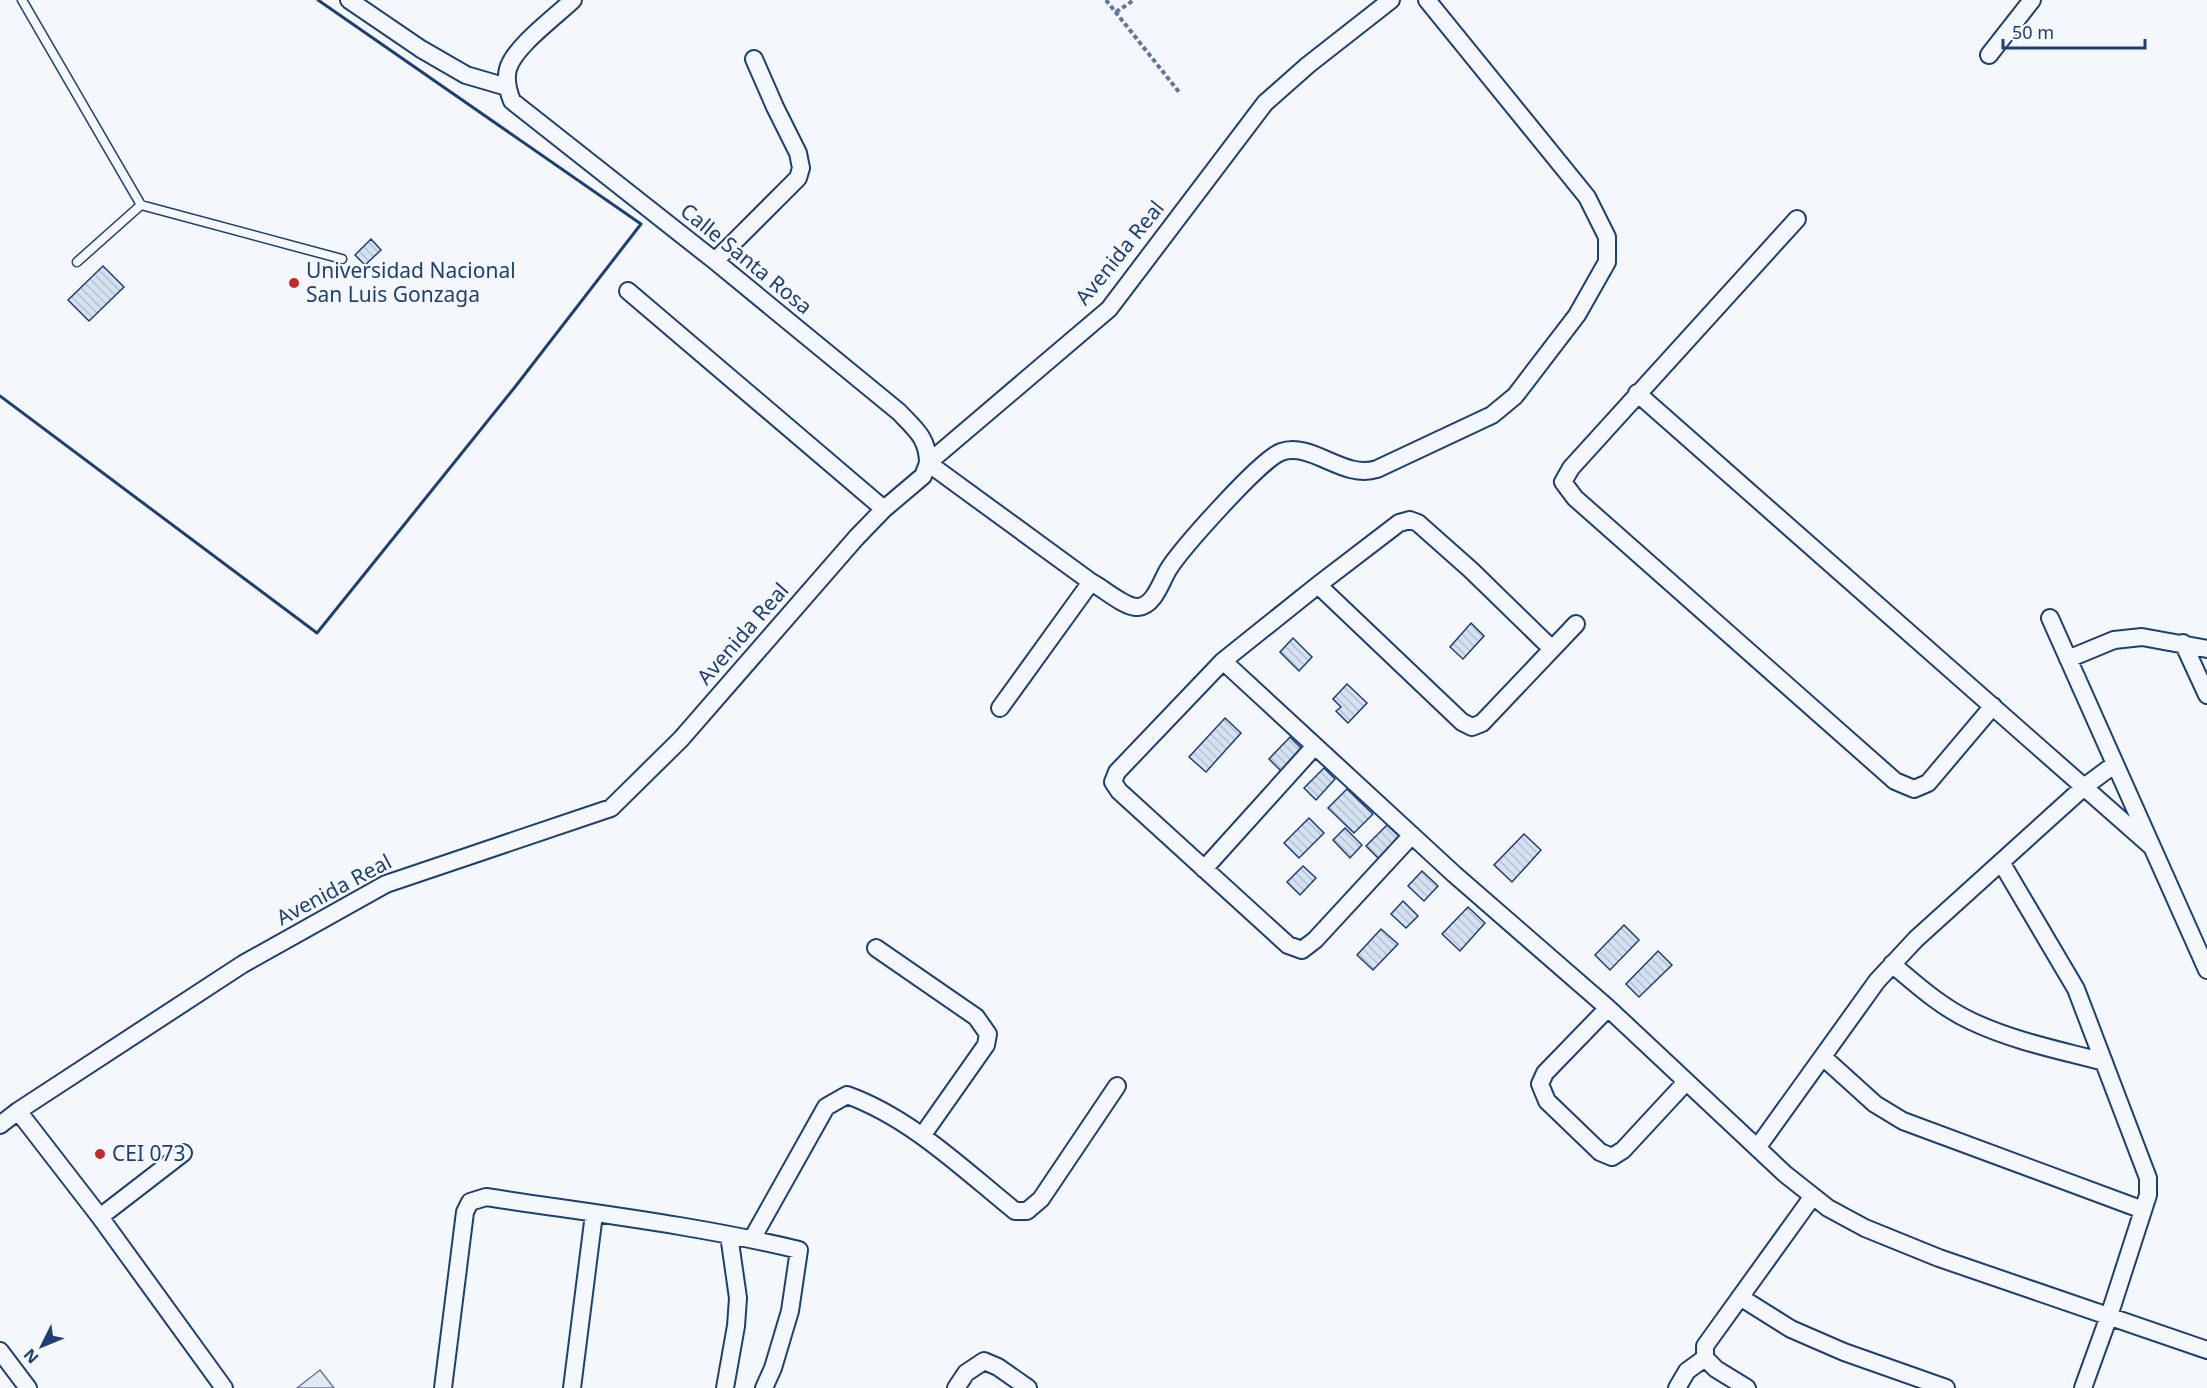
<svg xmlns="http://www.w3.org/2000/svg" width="2207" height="1388" font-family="'Noto Sans',sans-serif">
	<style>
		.park { fill: #e3e9f0; stroke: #687fa3; stroke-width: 1.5 }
		.building { fill: url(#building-back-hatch); stroke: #1d3f73; stroke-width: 1.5 }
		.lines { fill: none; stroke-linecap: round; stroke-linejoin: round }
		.service-casing { stroke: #1d3f73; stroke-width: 11 }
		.minor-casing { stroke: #1d3f73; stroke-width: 20 }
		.path { stroke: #5e769c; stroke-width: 4; stroke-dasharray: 4.5 3; stroke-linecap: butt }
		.service { stroke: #f4f7fb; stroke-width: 8 }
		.minor { stroke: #f4f7fb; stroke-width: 16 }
		.wall { stroke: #1d3f73; stroke-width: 3 }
		.poi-dot { fill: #c62828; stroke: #f4f7fb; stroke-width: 2 }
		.labels { text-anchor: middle; stroke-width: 4.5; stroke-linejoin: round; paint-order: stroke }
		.street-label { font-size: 21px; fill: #1d3f73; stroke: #f4f7fb }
		.poi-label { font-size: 21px; fill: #1d3f73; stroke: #f4f7fb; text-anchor: start }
	</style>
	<defs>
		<pattern id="building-back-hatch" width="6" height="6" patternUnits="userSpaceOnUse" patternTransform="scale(1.5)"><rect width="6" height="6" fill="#d5e0f0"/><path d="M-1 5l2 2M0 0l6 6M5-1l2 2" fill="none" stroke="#b6c1d1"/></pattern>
	</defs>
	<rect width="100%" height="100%" fill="#f4f7fb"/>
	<path class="park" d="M320,1370L334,1388H297Z"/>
	<path class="building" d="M371,239L381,250L365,265L355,255Z
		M103,266L124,287L89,321L68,300Z
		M1471,623L1484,636L1463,659L1450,647Z
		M1293,638L1312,657L1299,671L1280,652Z
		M1347,684L1367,703L1348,723L1336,711L1341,707L1333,699Z
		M1225,718L1241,733L1206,772L1189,757Z
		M1290,737L1302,749L1281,771L1269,759Z
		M1324,768L1335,779L1316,800L1304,788Z
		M1347,789L1373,814L1354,833L1328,808Z
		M1309,818L1324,833L1299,858L1284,843Z
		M1387,825L1400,837L1379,859L1366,846Z
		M1345,828L1362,845L1350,858L1333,840Z
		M1524,834L1541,850L1512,882L1494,865Z
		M1303,866L1316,878L1300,895L1287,882Z
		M1422,871L1438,886L1424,901L1408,886Z
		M1403,901L1418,916L1406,928L1391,914Z
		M1468,907L1485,923L1460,951L1442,934Z
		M1624,925L1639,940L1610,970L1595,955Z
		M1381,929L1398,944L1373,970L1357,955Z
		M1658,951L1672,965L1639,997L1626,984Z"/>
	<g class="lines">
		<g class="service-casing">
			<path id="service" d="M22,0L141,205L342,259
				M77,262L141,205"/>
		</g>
		<g class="minor-casing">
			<path id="minor" d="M349,0L421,49L466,75L507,87
				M573,0C555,17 514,47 508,69C505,80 508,91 512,101L715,261L899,412C915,429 928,438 928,463L1091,582
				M1989,55L2032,0
				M1797,219L1571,468L1563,482L1575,498L1895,781L1914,789L1928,783L1993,706
				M715,261L798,178L801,168L798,153L775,107L754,59
				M628,291L884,509
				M1637,393L2152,847
				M1318,585L1462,722L1472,727L1482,723L1576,624
				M2050,618L2207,970
				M2183,643L2207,695
				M2068,659L2114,640L2142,637L2207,649
				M1223,661L1454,874L1608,1008L1785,1174L1828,1208L1865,1228L1939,1258L2207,1350
				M1000,708L1091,582C1103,588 1125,608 1138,607C1154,606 1161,582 1168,570C1181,549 1261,459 1281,452C1312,441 1343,480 1377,469L1492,415L1515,396L1577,315L1607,262V237L1587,197L1427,0
				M1412,835L1315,940L1302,950L1288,945L1119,791L1113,782L1117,772L1223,661L1318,585L1399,523L1410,520L1418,523L1471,570L1551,648
				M2001,862L2076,989L2148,1178V1195L2109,1316L2083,1388
				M1204,869L1314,747
				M876,948L976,1017L988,1034L986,1045L922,1136
				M1892,964C1917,985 1941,1007 1971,1021C2013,1041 2059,1050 2104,1062
				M1608,1008L1545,1073L1540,1084L1547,1101L1600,1152L1612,1157L1623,1150L1686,1082
				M1823,1057L1875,1104L1903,1121L2143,1210
				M18,1111L100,1217L224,1388
				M0,1125L18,1111L243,964L386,884L611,808L681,739L856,538L884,509L923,476L928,463L1109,309L1265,103L1308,65L1391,0
				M1757,1148L1877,981L1916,939L2084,787L2115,764
				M100,1217L183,1153
				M752,1239L826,1107L847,1095C911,1118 963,1169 1015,1211H1027L1041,1199L1117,1086
				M1740,1297L1791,1329L1844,1352L1946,1388
				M0,1351L28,1388
				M443,1388L465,1212L470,1202L486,1197C590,1213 696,1225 799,1250L790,1311L773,1368L764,1388
				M572,1388L594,1214
				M725,1388L736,1326L738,1298L729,1235
				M956,1388L966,1373L984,1361L998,1367L1028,1388
				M1677,1388L1687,1371L1705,1358
				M1747,1388L1716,1369L1705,1358V1346L1813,1196"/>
		</g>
		<path class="path" d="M1106,0L1179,92
			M1116,12L1134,0"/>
		<use href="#service" class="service"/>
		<use href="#minor" class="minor"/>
		<path class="wall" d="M0,396L317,633L515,387L641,224L318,0"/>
	</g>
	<g class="poi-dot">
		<circle cx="294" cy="283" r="6"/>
		<circle cx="100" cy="1154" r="6"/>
	</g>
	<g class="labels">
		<g class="street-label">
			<text transform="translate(1120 253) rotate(-51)" y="7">Avenida Real</text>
			<text transform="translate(746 259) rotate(39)" y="7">Calle Santa Rosa</text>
			<text transform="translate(743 634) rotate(-49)" y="7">Avenida Real</text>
			<text transform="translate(334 890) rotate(-28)" y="7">Avenida Real</text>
		</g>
		<g class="poi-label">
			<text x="306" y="278">Universidad Nacional<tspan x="306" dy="24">San Luis Gonzaga</tspan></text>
			<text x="112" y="1161">CEI 073</text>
		</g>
	</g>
	<g transform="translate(42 1346) rotate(227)" stroke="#f4f7fb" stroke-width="4.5" paint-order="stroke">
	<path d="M0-4.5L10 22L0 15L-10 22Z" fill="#1d3f73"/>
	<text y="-9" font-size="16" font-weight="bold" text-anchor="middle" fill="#1d3f73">N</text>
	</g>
	<path d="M2003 39v9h142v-9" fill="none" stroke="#1d3f73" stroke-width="3"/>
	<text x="2012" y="39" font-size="18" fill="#1d3f73" stroke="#f4f7fb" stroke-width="4.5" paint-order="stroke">50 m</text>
</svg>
